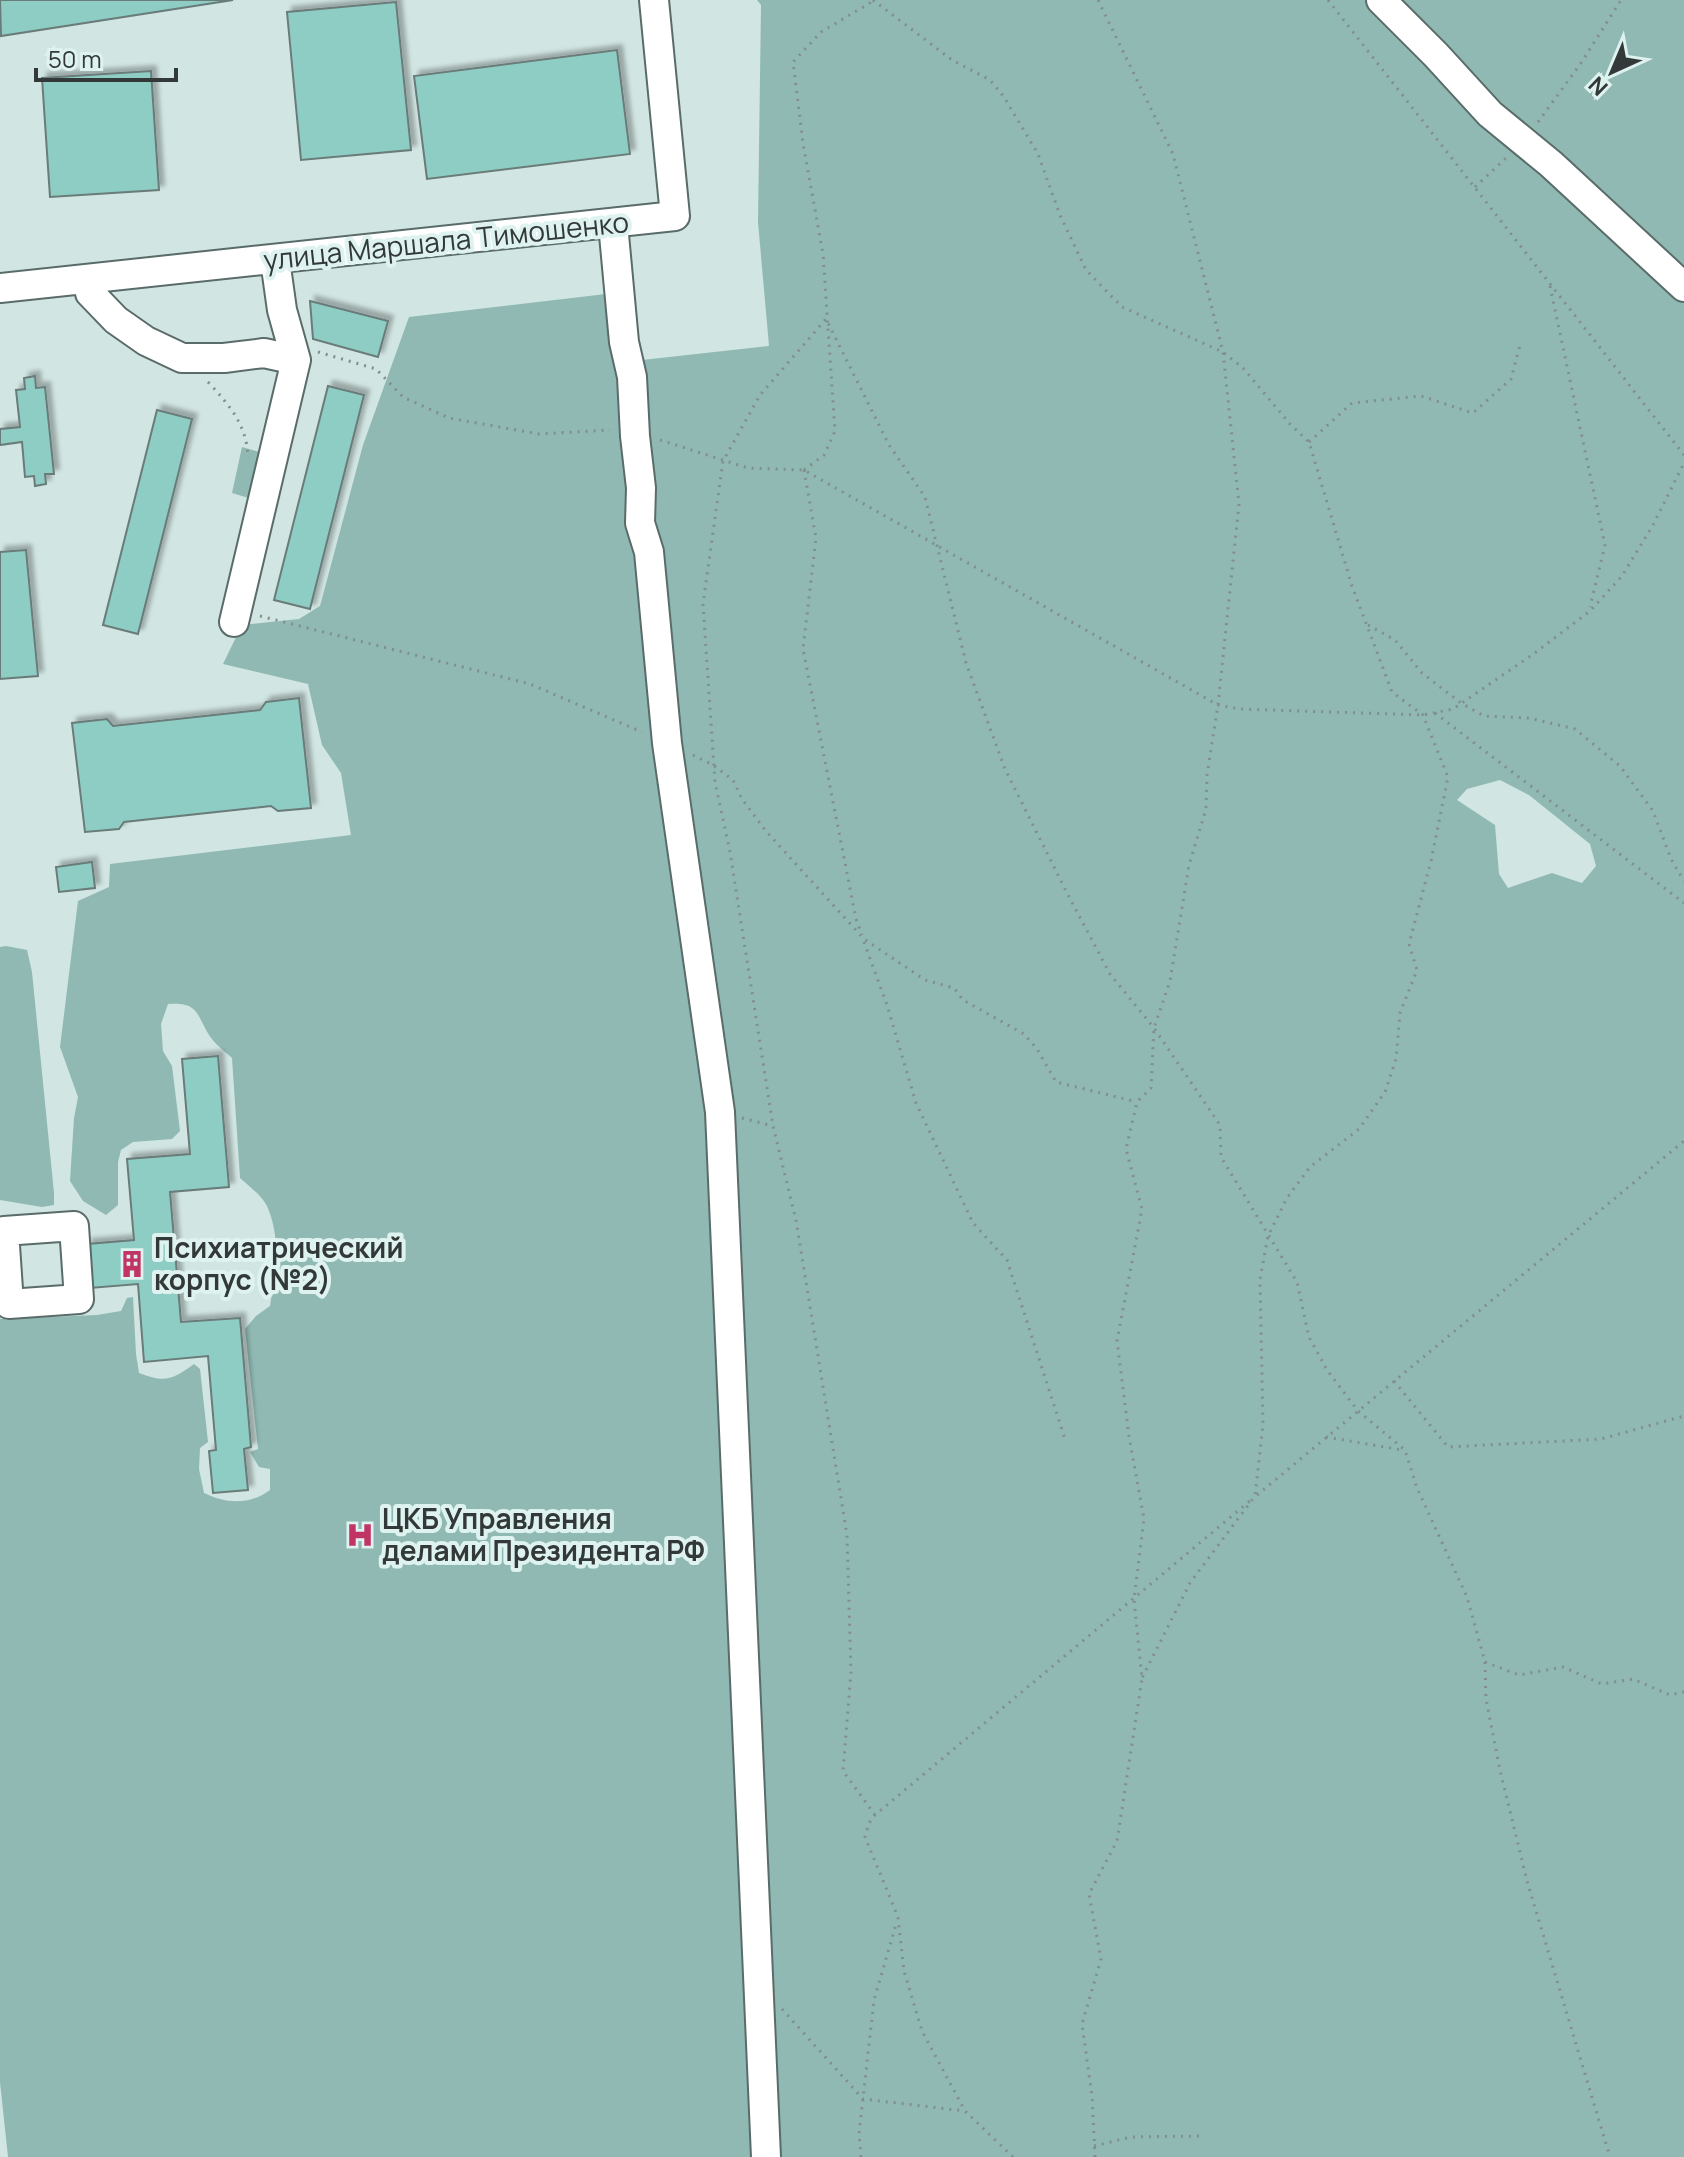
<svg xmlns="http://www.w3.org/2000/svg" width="1684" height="2157" font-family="Manrope,sans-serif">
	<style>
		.green { fill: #90b9b3; fill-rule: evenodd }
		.building { fill: #8ecdc4; stroke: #6a7b79; stroke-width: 2; filter: url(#shadow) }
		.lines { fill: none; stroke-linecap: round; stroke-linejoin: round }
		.minor-casing { stroke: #5a6c69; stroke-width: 32 }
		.path { stroke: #808e8c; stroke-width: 3; stroke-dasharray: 2 6; stroke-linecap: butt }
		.minor { stroke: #fff; stroke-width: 28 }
		.labels { text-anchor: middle; stroke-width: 8; stroke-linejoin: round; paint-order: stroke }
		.street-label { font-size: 28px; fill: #323938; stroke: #def2ef }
		.poi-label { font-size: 28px; font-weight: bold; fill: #323938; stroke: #def2ef; text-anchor: start }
	</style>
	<defs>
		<filter id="shadow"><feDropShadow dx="5" dy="-5" stdDeviation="2" flood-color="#0004"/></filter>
	</defs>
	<rect width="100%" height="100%" fill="#d1e5e2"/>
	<path class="green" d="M757,0H1684V2157H8L0,2082V1319L97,1315L121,1311L127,1298L133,1297L136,1354L139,1373C165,1383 172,1380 194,1364L200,1369L208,1442L200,1448L199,1469L204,1493C226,1504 250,1505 270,1490V1469L259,1467L250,1452L258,1449L245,1329L256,1316L270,1306C275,1274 281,1242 269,1211C265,1198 250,1187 240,1178L232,1058C224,1051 215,1044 209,1035C196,1014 199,1002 168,1004L161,1024L163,1051L172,1066L180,1131L172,1139L133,1142L121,1150L118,1162V1205L106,1215L83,1201L70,1181L74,1118L78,1097L60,1047L78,901L109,887L110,864L351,835L341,773L322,745L308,684L223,664L242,625L299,619L320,606L363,445L409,317L606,294L624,362L769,346L758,222L761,5ZM1500,780L1529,795L1590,844L1596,866L1582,883L1552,873L1508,888L1499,874L1495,825L1457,800L1467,789Z
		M242,447L263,453L252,499L232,493Z
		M6,946L27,950L32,972L54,1193V1205L42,1207L0,1200V947Z"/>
	<path class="building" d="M0,0H233L1,36Z
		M396,2L411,150L301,160L287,12Z
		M617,50L630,154L427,179L414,76Z
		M151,71L159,190L50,197L42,78Z
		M310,301L388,321L378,357L313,339Z
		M35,376L36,388L45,387L54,474H45L46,484L35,486L34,476L25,477L22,442L0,445V429L20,427L16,390L25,389L24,378Z
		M328,386L364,395L310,609L274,600Z
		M157,410L192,419L138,634L103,625Z
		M26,550L38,676L0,679V552Z
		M299,698L311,808L278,811L271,806L124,822L119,829L85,832L72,723L107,719L113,726L260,710L266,702Z
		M92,862L95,888L59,892L56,867Z
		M218,1056L229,1187L170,1192L181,1322L240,1318L251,1447L244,1449L248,1490L213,1493L209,1451L216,1450L208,1356L144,1362L138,1284L90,1288L87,1244L134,1240L127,1159L190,1154L182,1059Z"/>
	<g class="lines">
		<g class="minor-casing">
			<path id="minor" d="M1381,0L1436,55L1490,114L1551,164L1684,287
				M613,224L624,342L632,377L635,436L641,488L640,523L649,552L667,743L720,1112L766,2157
				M275,260L282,310L296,360
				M89,279L90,293L116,320L146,341L182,358H224L264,353L296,360L234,622
				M0,288L675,216L654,0
				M74,1226L79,1299L9,1304L4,1231Z"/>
		</g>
		<path class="path" d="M873,0L952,60L990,80L1004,97L1038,154L1060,215L1086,270L1122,307L1223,352L1243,368L1290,424L1309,442L1352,586L1392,692L1423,715L1448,777L1431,861L1409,944L1417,970L1400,1013L1396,1059L1385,1092L1359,1129L1310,1167L1287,1198L1268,1236L1260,1279L1263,1425L1255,1496L1190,1583L1142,1678
			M1328,0L1684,455
			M1538,122L1581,63L1621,0
			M1475,187L1506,158
			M1550,286L1605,545L1590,607
			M318,352L376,369L403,397L449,418L539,434L610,430
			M208,382C230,406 247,425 248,458
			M660,440L748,468L804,470L1218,705L1239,709L1423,715L1453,709L1532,655L1590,611L1622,576L1653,525L1684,463
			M1309,442L1352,403L1421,396L1473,413L1511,379L1520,345
			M804,470L816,538L803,649L856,919L862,935
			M804,470L824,455L835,431L823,254L803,143L793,62L821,32L875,0
			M260,616L530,684L642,732
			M1368,625L1395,640L1422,673L1461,703L1484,716L1529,718L1575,729L1620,766L1653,811L1671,859L1684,881
			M1435,713L1684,903
			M693,755L713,765L733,780L742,799L765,830L864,939L925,980L954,988L963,1000L1024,1034L1037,1049L1056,1082L1137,1102
			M864,942L887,1005L916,1103L973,1223L1007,1260L1065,1439
			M742,1118L773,1126
			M1394,1381L1448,1447L1601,1439L1684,1416
			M1326,1437L1402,1450
			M1257,1495L1684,1141
			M1485,1662L1519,1675L1563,1667L1602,1684L1633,1679L1670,1695L1684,1692
			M875,1815L843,1771L851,1672L847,1535L796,1220L773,1126L730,852L715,782L703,604L723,461L760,395L826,319L889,445L925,497L966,663L1005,769L1068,895L1110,974L1154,1028L1220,1125L1221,1157L1297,1282L1309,1337L1327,1370L1358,1411L1405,1450L1417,1488L1467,1597L1485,1662L1486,1699L1500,1770L1527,1881L1610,2157
			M782,2009L863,2099L965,2111
			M1094,2146L1131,2137L1201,2136
			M861,2157L859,2134L874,2000L897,1921
			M1013,2157L965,2111L922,2031L904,1971L898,1917L865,1837L869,1823L875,1815L1251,1500
			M1095,2157L1092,2096L1082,2024L1101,1959L1089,1894L1117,1841L1142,1679L1134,1599L1144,1519L1129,1436L1117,1341L1142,1209L1126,1149L1137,1102L1151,1088L1154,1028L1170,981L1189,865L1206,809L1207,775L1218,705L1239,504L1223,352L1173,154L1098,0"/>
		<use href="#minor" class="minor"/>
	</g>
	<defs>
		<g id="building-bare" transform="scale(2.16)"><path d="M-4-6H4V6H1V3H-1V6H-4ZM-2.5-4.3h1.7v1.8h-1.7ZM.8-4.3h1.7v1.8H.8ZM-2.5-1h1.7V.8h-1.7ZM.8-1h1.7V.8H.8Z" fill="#c23463" stroke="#def2ef" stroke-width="2.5" paint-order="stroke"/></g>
		<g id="hospital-bare" transform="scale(2.16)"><path d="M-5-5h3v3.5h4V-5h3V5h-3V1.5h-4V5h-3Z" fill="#c23463" stroke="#def2ef" stroke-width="2.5" paint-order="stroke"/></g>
	</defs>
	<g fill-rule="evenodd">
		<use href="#building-bare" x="132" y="1264"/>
		<use href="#hospital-bare" x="360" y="1535"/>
	</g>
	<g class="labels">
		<g class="street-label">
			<text transform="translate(446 241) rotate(-6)" y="10">улица Маршала Тимошенко</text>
		</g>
		<g class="poi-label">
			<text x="154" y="1258">Психиатрический<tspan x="154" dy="32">корпус (№2)</tspan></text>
			<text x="382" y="1529">ЦКБ Управления<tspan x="382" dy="32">делами Президента РФ</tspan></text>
		</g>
	</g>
	<g transform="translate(1612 72) rotate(224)" stroke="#def2ef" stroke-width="6" paint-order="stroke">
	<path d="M0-6L14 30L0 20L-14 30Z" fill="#323938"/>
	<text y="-12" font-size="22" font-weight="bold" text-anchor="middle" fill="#323938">N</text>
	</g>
	<path d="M36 68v12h140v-12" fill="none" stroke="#323938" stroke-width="4"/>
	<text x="48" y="68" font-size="24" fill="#323938" stroke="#def2ef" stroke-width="6" paint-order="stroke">50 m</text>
</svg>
